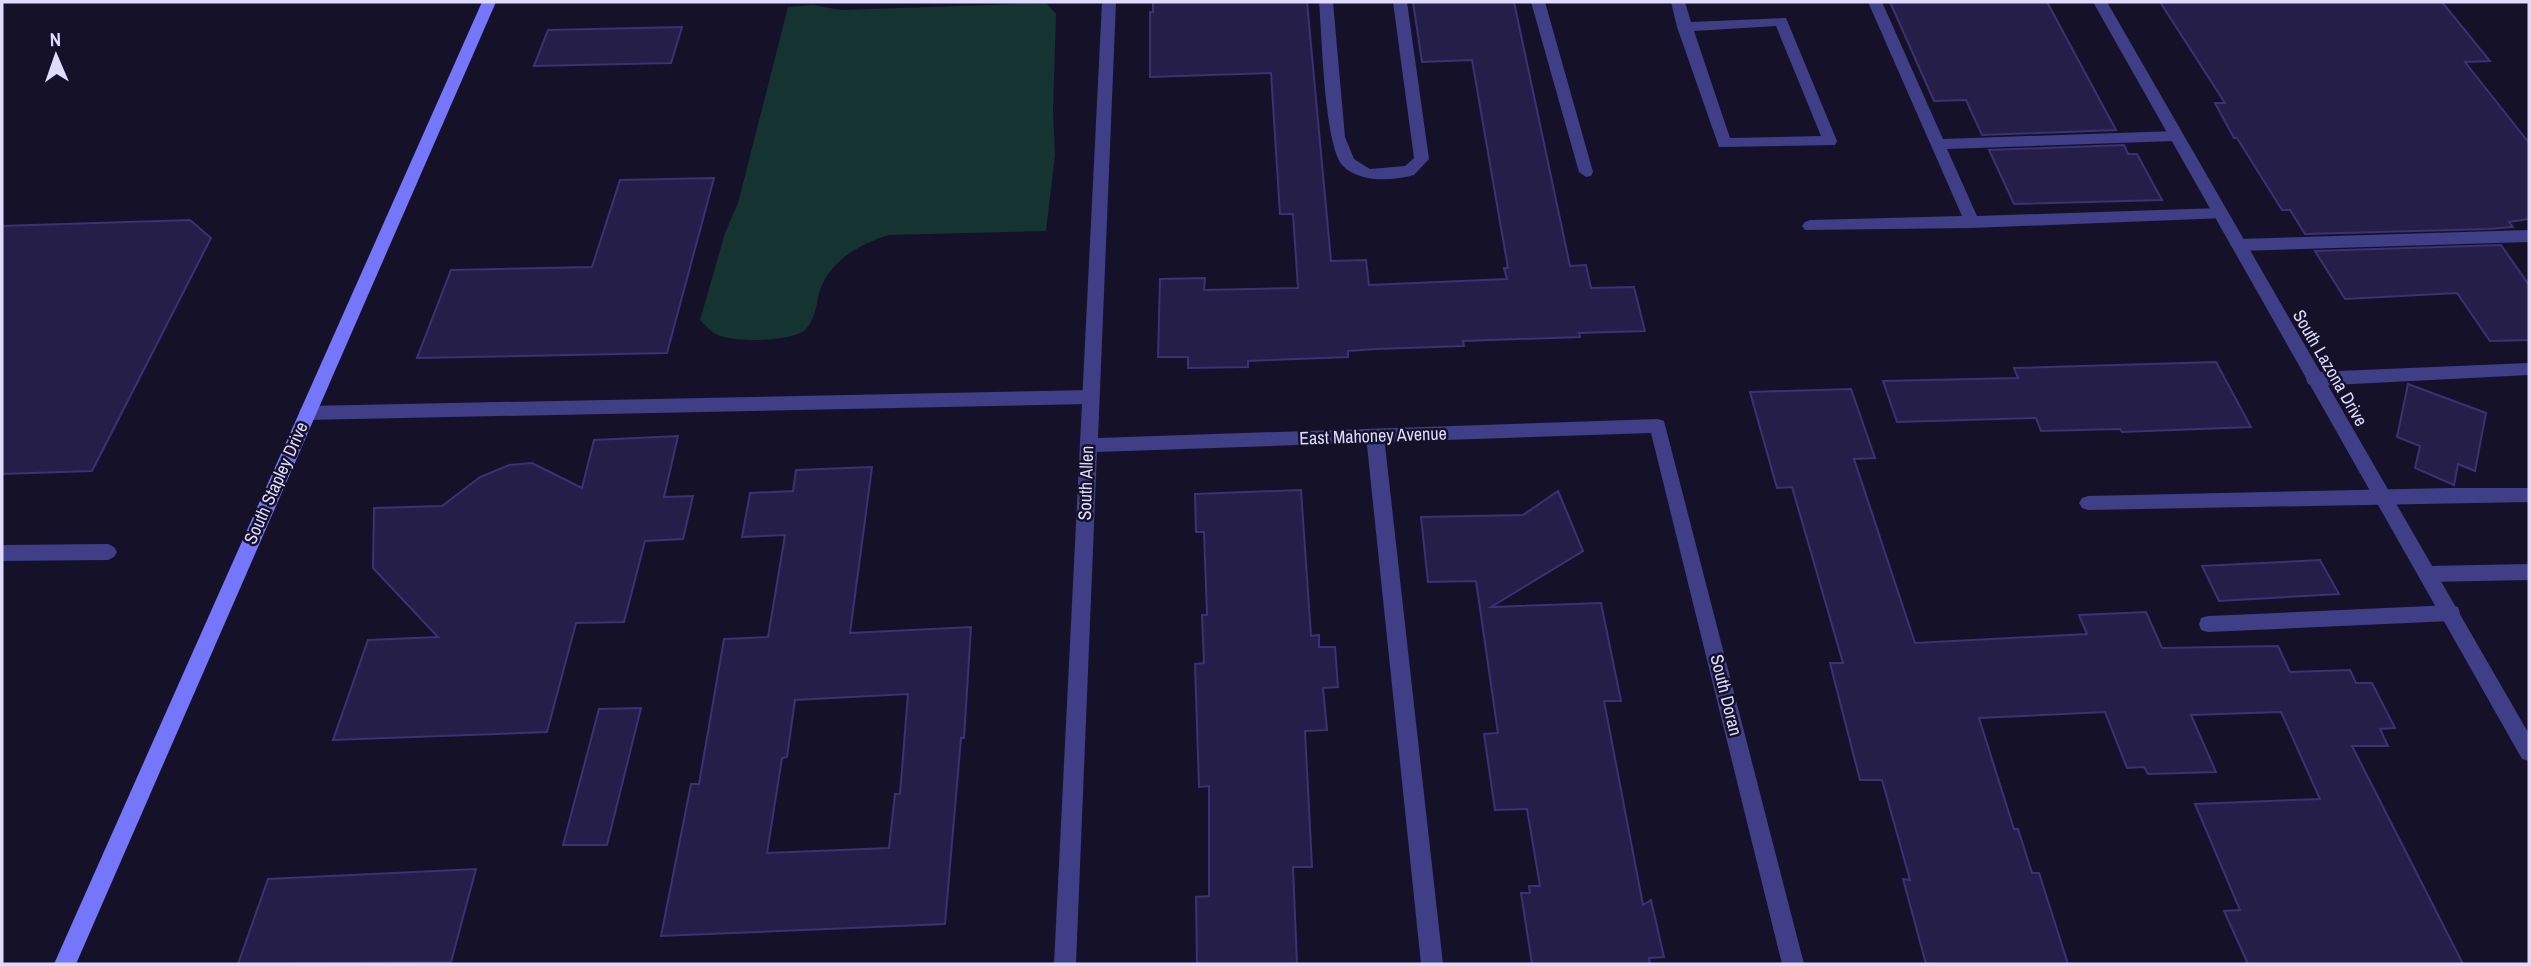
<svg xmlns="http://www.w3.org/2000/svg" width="2531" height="966" font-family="'Archivo Narrow',sans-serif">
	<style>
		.green { fill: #153331 }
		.building { fill: #251e49; stroke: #3c3174; stroke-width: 2; fill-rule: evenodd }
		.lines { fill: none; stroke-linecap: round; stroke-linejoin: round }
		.service { fill: #3f3e86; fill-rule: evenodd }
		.minor { fill: #3f3e86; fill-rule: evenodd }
		.secondary { fill: #7576fa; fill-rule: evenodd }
		.labels { text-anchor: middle; stroke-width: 5; stroke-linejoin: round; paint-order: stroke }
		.street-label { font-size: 18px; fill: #dedbfe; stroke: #151129 }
	</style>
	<rect width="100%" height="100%" fill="#151129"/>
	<path class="green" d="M1046,3L1056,14L1053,110L1055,155L1046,231L889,235C863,243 834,258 822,285C816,299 817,319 805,330C791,342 732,343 716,334C710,331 705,325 700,320L725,233L738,203L788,7L813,5L841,10Z"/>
	<path class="building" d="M1153,2H1307L1331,261L1366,260L1369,285L1507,279L1504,268H1508L1472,60L1422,62L1413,2H1514L1570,266L1586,265L1591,288L1634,287L1645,331L1579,333L1580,337L1463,341L1464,346L1376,349L1348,351V357L1248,361V367L1188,368V357H1158L1160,279L1205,278L1204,290L1298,288L1293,214H1280L1271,73L1150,77V12H1153Z
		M1890,2H2047L2116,130L1982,135L1966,100L1934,101Z
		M2160,2H2442L2490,61L2465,62L2529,143V219L2509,222L2513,227L2489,229L2305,234L2290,210H2282L2237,138H2234L2215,103H2225Z
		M682,27L671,63L534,66L548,30Z
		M2124,145L2128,154H2137L2162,200L2014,204L1989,150Z
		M714,178L667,353L417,358L451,270L592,267L620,180Z
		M190,220L211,238L92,471L2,474V226Z
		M2501,245L2529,285V340L2490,341L2457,293L2345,299L2315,251Z
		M2216,362L2251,427L2122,432L2120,429L2041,431L2036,418L1897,422L1883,381L2018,378L2014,368Z
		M2408,384L2486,413L2475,471L2458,464L2454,485L2415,468L2420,446L2397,437Z
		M1851,389L1875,458L1854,459L1915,643L2087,634L2079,615L2146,612L2162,648L2278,646L2290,672L2350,670L2356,683H2372L2395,728L2380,729L2388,746H2352L2463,964H2248L2224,911L2240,910L2195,804L2320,799L2281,712L2191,715L2216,772L2148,774L2144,767L2127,768L2105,712L1979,718L2014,829H2018L2032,873H2039L2068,964H1926L1903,879L1910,880L1882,780H1860L1830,663H1843L1792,487L1777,488L1750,392Z
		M678,436L664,497L693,496L683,539L645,541L624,622L576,623L547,732L333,740L368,640L438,637L373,568L374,508L442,506L480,477L509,465L532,463L582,488L594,440Z
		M872,467L850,633L971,627L964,738H961L945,924L661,936L691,784H699L724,639L768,637L785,535L742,537L750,493L793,491L796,470ZM908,694L900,794H895L889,848L767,853L782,758L787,757L795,700Z
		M1301,490L1311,636L1319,635V647H1335L1338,687L1323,688L1327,730L1305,731L1312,867H1293L1297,964H1197L1196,897L1209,896V786L1199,787L1195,664L1204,663L1202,615H1207L1204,532H1196L1195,494Z
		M1558,491L1583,551L1491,607L1601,603L1621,701H1604L1643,905L1651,900L1664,957L1649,958L1650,964H1532L1521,893H1530L1529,886H1540L1527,809L1495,810L1484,734L1498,733L1476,581L1428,582L1421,517L1523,515Z
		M2320,560L2339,594L2219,601L2202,566Z
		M641,708L607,845H563L599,709Z
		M476,869L451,962L238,964L268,879Z"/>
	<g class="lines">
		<path class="service" d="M1319,2H1333L1345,137L1354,159L1370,169L1405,166L1414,158L1393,2H1407L1429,159L1414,175C1393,181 1360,183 1343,166C1324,146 1322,33 1319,2Z
			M1531,2H1545L1593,172L1591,176L1586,177L1579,172Z
			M1671,2H1685L1691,22L1786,18L1837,141L1835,145L1719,147L1677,27ZM1776,26L1821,136L1730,138L1694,31Z
			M1868,2H1882L1943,139L2175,131L2182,136L2175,141L1947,149L1977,216L2220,208L2228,214L2225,218L1972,228L1805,230L1802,226L1805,222L1810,220L1962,216Z
			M2529,230V242L2238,251L2230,245L2238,239Z
			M2529,363V375L2314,386L2308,384L2306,379L2308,374L2314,372Z
			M1090,390L1096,392L1098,397L1096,402L1090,404L307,420L301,418L299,413L301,408L307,406Z
			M1375,429L1381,431L1384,436L1443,964H1421L1366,436L1369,431Z
			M2450,488H2529V502L2088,510L2082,508L2079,503L2082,498L2088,496Z
			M108,544L114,547L117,552L114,557L108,560L2,561V545Z
			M2529,564V580L2427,582L2421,580L2418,574L2421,568L2427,566Z
			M2451,605L2458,607L2460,613L2458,619L2451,621L2208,632L2201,630L2199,624L2201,618L2208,616Z"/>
		<path class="minor" d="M1102,2H1116L1098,438L1658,419L1664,421L1804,964H1782L1651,433L1097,452L1076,964H1054Z
			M2093,2H2107L2529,734V761L2522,759Z"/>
		<path class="secondary" d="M482,2H496L76,964H54Z"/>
	</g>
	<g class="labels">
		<g class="street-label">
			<text transform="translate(2330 368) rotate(60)" y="6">South Lazona Drive</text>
			<text transform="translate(1373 436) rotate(-2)" y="6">East Mahoney Avenue</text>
			<text transform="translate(276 483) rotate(-66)" y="6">South Stapley Drive</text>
			<text transform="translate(1086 483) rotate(-88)" y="6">South Allen</text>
			<text transform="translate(1726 695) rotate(76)" y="6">South Doran</text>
		</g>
	</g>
	<rect width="2531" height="966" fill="none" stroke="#dedbfe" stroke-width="7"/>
	<g transform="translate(56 56) rotate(358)" stroke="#151129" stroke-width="5" paint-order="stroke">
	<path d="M0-5L12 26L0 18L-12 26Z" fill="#dedbfe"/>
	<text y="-10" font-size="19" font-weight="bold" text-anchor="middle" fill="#dedbfe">N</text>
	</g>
</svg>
